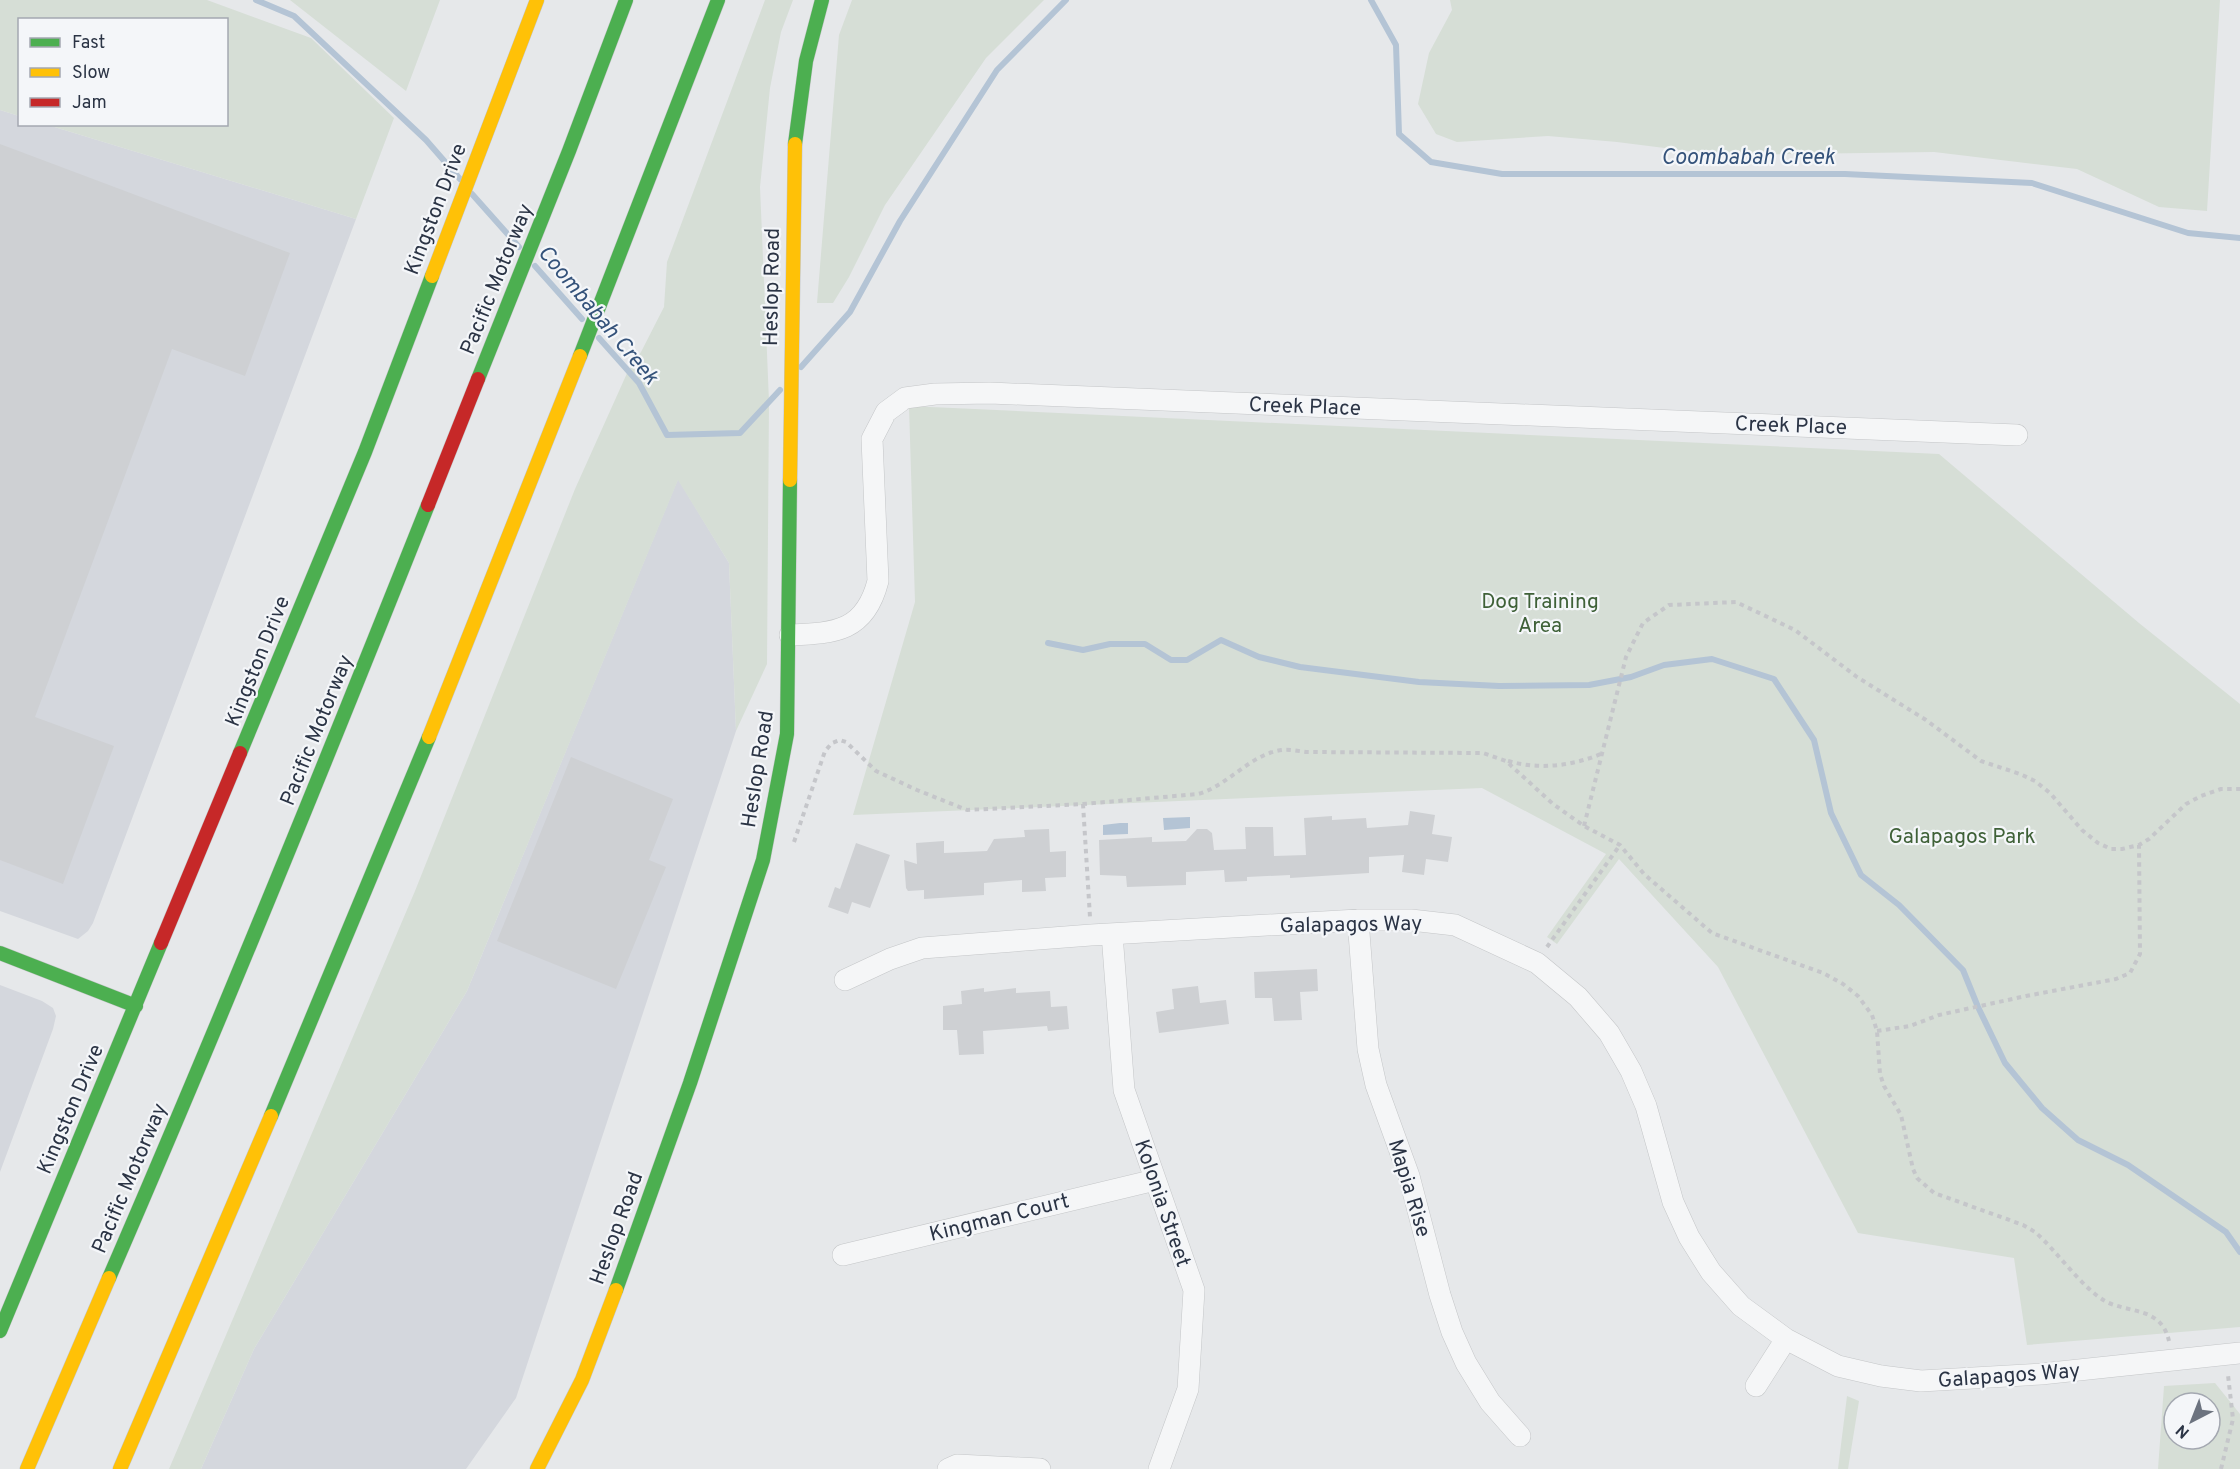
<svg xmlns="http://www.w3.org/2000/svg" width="2240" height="1469" font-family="Overpass,sans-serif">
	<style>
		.built { fill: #d4d7dd }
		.green { fill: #d6ded6; fill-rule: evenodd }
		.water { fill: #b4c4d5 }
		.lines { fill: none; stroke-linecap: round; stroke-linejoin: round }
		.stream { stroke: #b4c4d5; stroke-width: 6 }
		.building { fill: #ced0d3 }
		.street-casing { stroke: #c4c6c8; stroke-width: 22 }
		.fast-casing { stroke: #c4c6c8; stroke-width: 15 }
		.slow-casing { stroke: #c4c6c8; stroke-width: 15 }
		.jam-casing { stroke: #c4c6c8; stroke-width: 15 }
		.path { stroke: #c5c6ca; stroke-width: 4; stroke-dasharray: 4.5 4.5; stroke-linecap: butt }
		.street { stroke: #f5f6f7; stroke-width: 21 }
		.fast { stroke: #4caf50; stroke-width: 14 }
		.slow { stroke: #ffc107; stroke-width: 14 }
		.jam { stroke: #c62828; stroke-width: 14 }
		.labels { text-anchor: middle; stroke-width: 4.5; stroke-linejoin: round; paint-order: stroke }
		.street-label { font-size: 21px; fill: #2b3445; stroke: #f4f6f9 }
		.park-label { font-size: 21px; fill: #3f6138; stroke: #f4f6f9 }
		.water-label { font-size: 22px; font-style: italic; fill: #34527a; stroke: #f4f6f9 }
	</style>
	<rect width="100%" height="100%" fill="#e6e8ea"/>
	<path class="built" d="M0,110L19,116L20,124L48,125L356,219L93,923L88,931L78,939L0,911Z
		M678,479L729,563L736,731L516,1398L466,1469H201L254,1349L467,991Z
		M0,985L42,1001L53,1008L56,1016L53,1029L0,1172Z"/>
	<path class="green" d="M0,0H207L311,38L394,118L356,219L48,125L226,124V20H20L19,116L0,110Z
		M290,0H440L406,91Z
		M765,0H793L781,32L770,88L760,187L769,401L767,664L736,731L729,563L678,480L467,991L254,1349L201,1469H169L415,891L575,489L628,371L641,352L664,307L667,262Z
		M852,0H1044L986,58L885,205L849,277L833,303H817L839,35Z
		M1450,0H2220L2207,211L2159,207L2077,169L1934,152L1720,155L1617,142L1548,136L1457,142L1436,134L1418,104L1429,53L1452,10Z
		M909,406L1939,454L2139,623L2240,704V1327L2027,1345L2014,1258L1858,1233L1718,967L1619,859L1557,944L1547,937L1606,854L1482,788L853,815L915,602Z
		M2215,1383L2240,1414V1469H2158L2164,1386ZM2174,1403H2210V1439H2174Z
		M1847,1396L1859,1401L1848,1469H1838Z"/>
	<path class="water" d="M1190,817V828L1164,830L1163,818Z
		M1120,823H1128V834L1103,835V825Z"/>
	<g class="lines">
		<path class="stream" d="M256,0L294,16L426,140L460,179
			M1371,0L1396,45L1399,134L1431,162L1502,174H1845L2032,183L2188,233L2240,238
			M472,194L519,247
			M535,266L582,319
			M599,338L639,383L667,435L740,433L780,390
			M801,367L850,312L900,221L997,70L1066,0
			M1048,643L1083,650L1110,644H1145L1171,660H1187L1221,640L1259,657L1300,667L1419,682L1499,686L1589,685L1631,677L1664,665L1712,659L1774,679L1814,740L1831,813L1861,875L1899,905L1963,970L1978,1007L2005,1063L2042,1108L2078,1140L2128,1165L2226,1232L2240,1252"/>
	</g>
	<path class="building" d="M0,144L290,253L245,376L172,349L35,717L114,746L63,884L0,860Z
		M571,757L673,799L649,860L666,867L616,989L497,941Z
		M1410,811L1435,815L1432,834L1452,837L1448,862L1426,859L1424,875L1402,872L1404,855L1369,857V873L1290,878V875L1247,877V881L1225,882L1224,870L1186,872V885L1127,887L1126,876L1100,875L1099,840L1152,837V842L1186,841L1197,829H1207L1212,833L1214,850L1246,849L1245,827H1273L1274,856L1306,855L1304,818L1332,816V820L1366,818L1367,828L1408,825Z
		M1049,829L1050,852L1066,851V877L1045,878L1046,891L1022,892V880L984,883V895L924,899V890L908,891L906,888L904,860L917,864L916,843L944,841V853L987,851L994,839L1025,837L1024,830Z
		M856,843L890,855L870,908L852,902L848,914L828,907L835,887L840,889Z
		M1317,969L1318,991L1300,992L1302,1020L1274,1021L1272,998H1255L1254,972Z
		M1198,986L1200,1003L1226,1000L1229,1024L1159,1033L1156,1012L1174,1009L1172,989Z
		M984,988V992L1016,988V993L1050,991L1051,1007L1067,1006L1069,1029L1048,1031L1047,1026L983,1031L984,1054L959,1055L957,1030H943V1006L962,1004L961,991Z"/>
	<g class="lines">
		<g class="street-casing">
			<path id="street" d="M790,635C835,633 865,632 878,581L872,439L886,412L905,398L935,394L990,393L2017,435
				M1358,920L1368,1049L1376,1085L1409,1176L1440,1295L1452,1332L1466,1363L1490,1402L1520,1436
				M1112,934L1124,1090L1194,1290L1188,1389L1159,1469
				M845,980L890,959L922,948L1091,935L1358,920H1411L1455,925L1537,963L1578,997L1609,1033L1631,1071L1646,1106L1673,1202L1689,1237L1711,1272L1741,1306L1786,1339L1838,1366L1881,1376L1921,1381L2041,1374L2240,1353
				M843,1255L1155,1180
				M1756,1386L1786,1339
				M948,1469L957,1465L1040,1469"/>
		</g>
		<g class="fast-casing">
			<path id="fast" d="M795,144L806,61L822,0
				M580,356L718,0
				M478,379L569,151L626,0
				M240,753L365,452L432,276
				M0,953L136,1006
				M271,1116L429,737
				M109,1278C220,1022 325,764 428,505
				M616,1290L690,1083L763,860L787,734L790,480
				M0,1331L161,943"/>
		</g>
		<g class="slow-casing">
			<path id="slow" d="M432,276L537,0
				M790,480L795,144
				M429,737L580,356
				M27,1469L109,1278
				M120,1469L271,1116
				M537,1469L582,1380L616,1290"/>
		</g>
		<g class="jam-casing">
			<path id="jam" d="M428,505L478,379
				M161,943L240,753"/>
		</g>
		<path class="path" d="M1508,761C1540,770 1571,766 1601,754
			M1083,804L1090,917
			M1584,826L1626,657L1643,623L1669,605L1736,602L1795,630L1857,677L1926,720L1981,761L2020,774L2035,781L2050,793L2082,830L2098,843L2111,849H2122L2139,845L2149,839L2186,804L2201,796L2221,789H2240
			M794,842L825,751L832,743L840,740L846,742L876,771L917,790L967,810L1083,804L1198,794C1228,786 1250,754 1282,750C1289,749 1298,751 1306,752L1483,753L1506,761L1553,804L1584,826L1620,845L1644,874L1712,933L1823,973L1843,984L1858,996L1872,1015L1877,1031L1880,1074L1884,1086L1901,1115L1913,1169L1917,1178L1934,1193L2004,1218L2023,1225L2035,1232C2057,1251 2082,1288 2105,1301C2129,1314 2161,1306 2169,1341
			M1547,947L1620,845
			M1877,1031L1910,1026L1939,1015L2026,996L2116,979L2130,973L2140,954L2139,845
			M2221,1469L2233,1419L2228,1375"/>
		<use href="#street" class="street"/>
		<use href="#fast" class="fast"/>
		<use href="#slow" class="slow"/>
		<use href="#jam" class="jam"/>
	</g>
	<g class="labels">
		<g class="street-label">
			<text transform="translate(435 209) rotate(-69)" y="7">Kingston Drive</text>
			<text transform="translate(496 279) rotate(-68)" y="7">Pacific Motorway</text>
			<text transform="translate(771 287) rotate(-89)" y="7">Heslop Road</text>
			<text transform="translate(1305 406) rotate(2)" y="7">Creek Place</text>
			<text transform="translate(1791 425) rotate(2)" y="7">Creek Place</text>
			<text transform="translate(257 661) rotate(-68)" y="7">Kingston Drive</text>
			<text transform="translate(316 730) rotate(-68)" y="7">Pacific Motorway</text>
			<text transform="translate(757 769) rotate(-81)" y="7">Heslop Road</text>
			<text transform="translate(1351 924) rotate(-1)" y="7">Galapagos Way</text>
			<text transform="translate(70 1109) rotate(-67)" y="7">Kingston Drive</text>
			<text transform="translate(129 1178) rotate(-67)" y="7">Pacific Motorway</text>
			<text transform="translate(1410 1188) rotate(73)" y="7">Mapia Rise</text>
			<text transform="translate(1163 1203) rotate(71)" y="7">Kolonia Street</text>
			<text transform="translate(999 1217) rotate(-14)" y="7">Kingman Court</text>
			<text transform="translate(616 1228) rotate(-70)" y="7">Heslop Road</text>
			<text transform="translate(2009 1375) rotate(-4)" y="7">Galapagos Way</text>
		</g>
		<g class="park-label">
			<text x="1540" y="608">Dog Training<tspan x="1540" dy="24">Area</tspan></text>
			<text x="1962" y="843">Galapagos Park</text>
		</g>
		<g class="water-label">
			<text x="1748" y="164">Coombabah Creek</text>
			<text transform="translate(599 314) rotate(50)" y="8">Coombabah Creek</text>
		</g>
	</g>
	<rect x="18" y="18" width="210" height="108" fill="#f4f6f9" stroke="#a4a8b1" stroke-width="1.5"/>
	<rect x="30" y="38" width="30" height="9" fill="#4caf50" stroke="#a4a8b1" stroke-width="1.5"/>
	<text x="72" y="48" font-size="18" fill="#2b3445">Fast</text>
	<rect x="30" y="68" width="30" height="9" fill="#ffc107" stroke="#a4a8b1" stroke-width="1.5"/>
	<text x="72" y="78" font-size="18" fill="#2b3445">Slow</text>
	<rect x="30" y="98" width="30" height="9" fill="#c62828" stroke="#a4a8b1" stroke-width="1.5"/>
	<text x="72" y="108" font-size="18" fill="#2b3445">Jam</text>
	<g transform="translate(2192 1421) rotate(222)"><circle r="28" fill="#f4f6f9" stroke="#a4a8b1" stroke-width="1.5"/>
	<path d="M0-4.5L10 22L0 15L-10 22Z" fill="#6c737f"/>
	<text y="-9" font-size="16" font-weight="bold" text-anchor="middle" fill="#2b3445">N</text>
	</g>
</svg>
